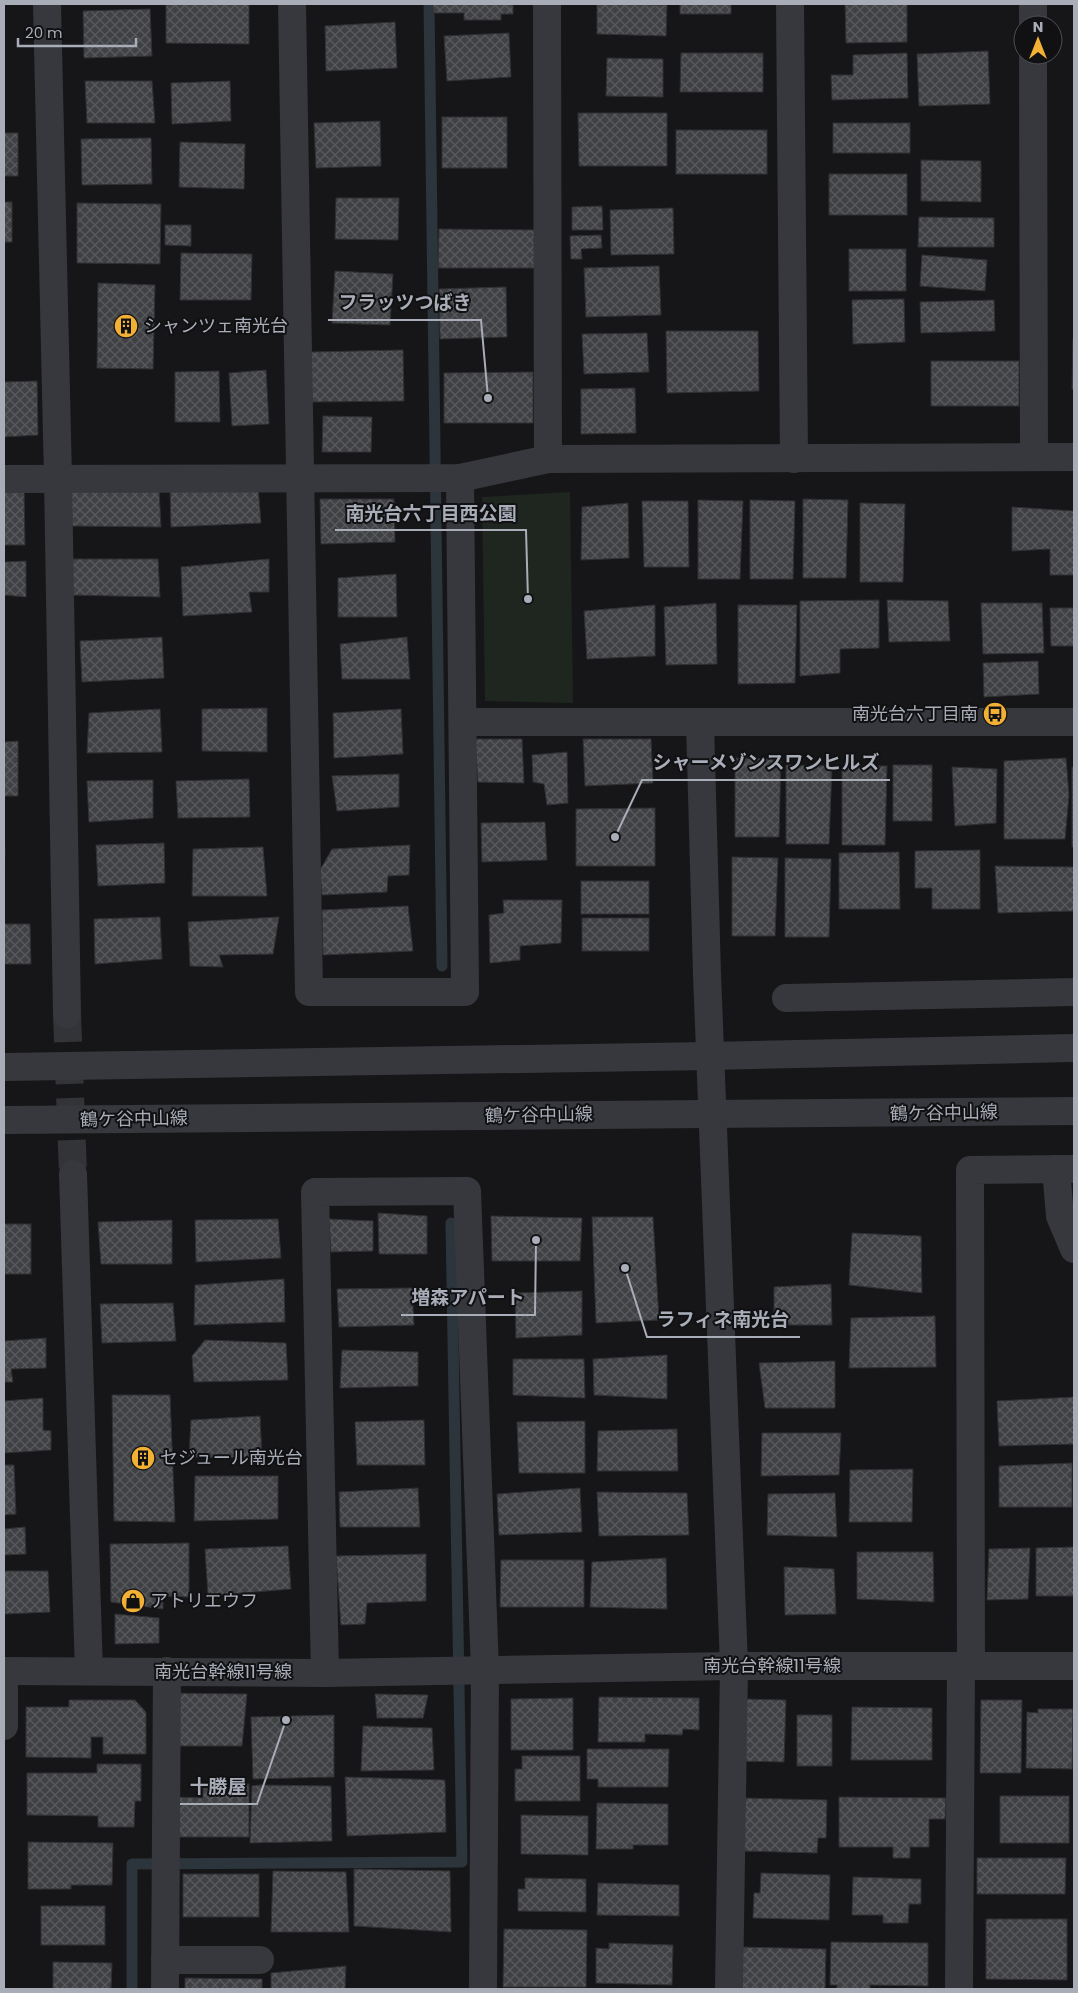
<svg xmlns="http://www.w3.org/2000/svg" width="1078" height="1993" font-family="Poppins,'Noto Sans JP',sans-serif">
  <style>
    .park { fill: #1e261f }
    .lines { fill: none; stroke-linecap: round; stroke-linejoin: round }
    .stream { stroke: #2c353c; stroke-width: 11 }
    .building { fill: url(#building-cross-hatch); stroke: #303034 }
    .minor-tunnel { stroke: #333438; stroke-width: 28; stroke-dasharray: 28 14; stroke-linecap: butt }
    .minor { stroke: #37383d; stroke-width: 28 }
    .labels { text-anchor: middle; stroke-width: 4; stroke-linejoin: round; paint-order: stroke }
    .poi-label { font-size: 18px; fill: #a8adb8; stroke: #111113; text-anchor: start }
    .street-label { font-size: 18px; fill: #a8adb8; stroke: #111113 }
    .leader { fill: none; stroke: #a8adb8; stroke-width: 2 }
    .callout-dot { fill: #a8adb8; stroke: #111113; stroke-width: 2 }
    .callout-label { font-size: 19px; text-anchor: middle; font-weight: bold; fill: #a8adb8; stroke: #111113; stroke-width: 4; stroke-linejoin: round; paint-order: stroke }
  </style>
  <defs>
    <pattern id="building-cross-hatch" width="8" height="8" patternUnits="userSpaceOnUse" patternTransform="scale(1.25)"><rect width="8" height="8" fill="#404145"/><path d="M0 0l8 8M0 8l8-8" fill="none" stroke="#595a5e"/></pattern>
  </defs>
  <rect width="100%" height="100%" fill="#161618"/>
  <polygon class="park" points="570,492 573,703 485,701 482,497"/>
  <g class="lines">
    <g class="stream">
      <polyline points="429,4 442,966"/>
      <polyline points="132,1989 132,1864 462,1862 451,1223"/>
    </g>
  </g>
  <g class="building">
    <polygon points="166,4 249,4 249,44 166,43"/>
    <polygon points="433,4 513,4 513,14 501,14 501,20 464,20 464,13 433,13"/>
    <polygon points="597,4 667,5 666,36 597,34"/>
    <rect x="680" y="4" width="51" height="10"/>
    <polygon points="845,4 907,4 907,42 846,43"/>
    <polygon points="150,9 152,56 84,58 83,11"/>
    <polygon points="395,22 397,68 326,71 325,26"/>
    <polygon points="509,33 511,77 447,81 444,36"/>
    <polygon points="988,51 990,104 919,106 917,54"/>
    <polygon points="681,53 763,53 763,92 680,92"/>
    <polygon points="907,53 908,98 832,100 831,75 853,75 853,55"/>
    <polygon points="607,58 663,59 663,97 606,96"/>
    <polygon points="85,81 152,81 155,123 87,123"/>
    <polygon points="230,81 231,121 172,124 171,83"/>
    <polygon points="578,113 667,113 667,166 579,166"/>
    <rect x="442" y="117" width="65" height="51"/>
    <polygon points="380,121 381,166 316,168 314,123"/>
    <rect x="833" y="123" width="77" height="30"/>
    <rect x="676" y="130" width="91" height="44"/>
    <rect x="4" y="133" width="14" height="43"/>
    <polygon points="151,138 152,184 82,185 81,139"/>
    <polygon points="180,142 245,144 244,189 179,187"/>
    <polygon points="921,160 981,161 981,202 921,201"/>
    <rect x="829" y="174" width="78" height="41"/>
    <polygon points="336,198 399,198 398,240 335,239"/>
    <rect x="4" y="202" width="8" height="40"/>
    <polygon points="77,203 161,204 160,264 77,263"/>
    <polygon points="602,206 603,230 572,230 572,207"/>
    <polygon points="673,208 674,254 611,255 610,210"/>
    <polygon points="919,217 994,218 994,247 918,247"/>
    <polygon points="165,225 191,225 191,246 165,245"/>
    <polygon points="439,229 544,230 544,268 438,268"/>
    <polygon points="601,235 602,248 581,249 582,259 571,259 570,236"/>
    <rect x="849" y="249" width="57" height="42"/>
    <polygon points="181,253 252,254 251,300 180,300"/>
    <polygon points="922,255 987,260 985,291 920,286"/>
    <polygon points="659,266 661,315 586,317 584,268"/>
    <polygon points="335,271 393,274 390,325 332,323"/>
    <polygon points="98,283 155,285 153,369 97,368"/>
    <polygon points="506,287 507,337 440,339 439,289"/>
    <polygon points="904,299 905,342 853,344 852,300"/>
    <polygon points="994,300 995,331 921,333 920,302"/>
    <polygon points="666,331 758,331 759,391 667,393"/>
    <polygon points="647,333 649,372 584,374 582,334"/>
    <polygon points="1073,338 1074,338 1074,389 1072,389"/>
    <polygon points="403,350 404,401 312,402 311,352"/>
    <rect x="931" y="361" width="88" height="45"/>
    <polygon points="266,370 269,424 232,426 229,373"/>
    <polygon points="219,371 220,422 175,422 175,372"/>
    <polygon points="533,372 533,423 444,423 444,373"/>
    <polygon points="37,381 38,435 4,437 4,382"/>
    <polygon points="635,388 636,433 581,434 581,389"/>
    <polygon points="323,416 372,417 371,452 322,452"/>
    <polygon points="258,487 261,523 171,527 170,489"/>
    <polygon points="24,488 25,545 4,545 4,489"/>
    <polygon points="159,489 161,527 72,526 71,491"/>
    <polygon points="320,499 394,499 395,542 321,544"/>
    <polygon points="803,499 848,500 846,578 803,578"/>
    <polygon points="698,500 743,501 740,579 698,579"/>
    <polygon points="750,500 795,501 793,579 750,579"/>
    <polygon points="642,501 688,501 689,567 644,567"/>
    <polygon points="628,503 629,558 581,560 582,507"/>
    <polygon points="860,503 905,504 903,582 860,582"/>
    <polygon points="1012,507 1074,511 1074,575 1050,575 1050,549 1012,551"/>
    <polygon points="67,559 158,559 160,597 69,595"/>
    <polygon points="269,559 269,592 249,592 252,612 183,616 181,567"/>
    <polygon points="26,561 26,597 4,595 4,562"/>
    <polygon points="396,574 397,617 338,617 338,578"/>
    <polygon points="879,600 879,648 840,649 840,673 800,676 800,601"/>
    <polygon points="887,600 948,601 950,641 889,642"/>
    <polygon points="716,603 717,664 666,665 664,607"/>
    <polygon points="981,603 1042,603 1044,653 983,654"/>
    <polygon points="655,605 655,656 587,659 584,611"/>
    <polygon points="738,605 797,605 795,683 738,684"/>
    <polygon points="1050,608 1074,608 1074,646 1051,646"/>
    <polygon points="162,637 164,678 82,682 80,641"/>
    <polygon points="407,637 410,679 342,679 340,644"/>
    <polygon points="1038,661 1039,694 984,697 983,663"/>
    <polygon points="267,708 267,752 202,751 202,709"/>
    <polygon points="160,709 162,752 87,753 89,713"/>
    <polygon points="401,709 403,754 334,758 333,713"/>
    <polygon points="475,739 522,739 524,783 478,782"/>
    <polygon points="583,739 651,739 653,783 585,786"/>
    <polygon points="18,741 18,796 4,796 4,742"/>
    <polygon points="567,752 568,803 547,805 544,784 533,782 532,755"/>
    <polygon points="735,758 781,759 779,837 735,837"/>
    <polygon points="1066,758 1069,795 1065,839 1004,839 1004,761"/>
    <polygon points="786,765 832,766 829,844 786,844"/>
    <rect x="893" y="765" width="39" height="56"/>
    <polygon points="842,766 887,766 885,845 842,845"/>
    <polygon points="952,767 997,769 996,823 955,826"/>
    <polygon points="1072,767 1074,768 1074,847 1072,847"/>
    <polygon points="399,774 399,807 337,811 332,776"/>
    <polygon points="249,779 250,817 178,818 176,781"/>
    <polygon points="153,780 153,818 89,822 87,781"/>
    <polygon points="655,808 655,866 576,866 576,809"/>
    <polygon points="545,822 547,860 482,862 481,823"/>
    <polygon points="164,843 165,883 98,886 96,845"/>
    <polygon points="410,845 409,875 388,876 387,892 322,895 320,870 332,849"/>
    <polygon points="4,847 5,847 4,885"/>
    <polygon points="263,847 267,896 192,896 193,849"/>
    <polygon points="980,850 980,909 932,909 932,888 915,888 915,851"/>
    <polygon points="899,852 900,909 839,909 839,853"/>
    <polygon points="732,857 778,858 775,936 732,936"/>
    <polygon points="785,858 831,859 829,937 785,937"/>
    <polygon points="995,866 1074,867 1074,911 998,913"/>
    <rect x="581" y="881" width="68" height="33"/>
    <polygon points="503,900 562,900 561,943 520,946 520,960 490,963 489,915 504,913"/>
    <polygon points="408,906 413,951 323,955 322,910"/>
    <polygon points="160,917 162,959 95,964 94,919"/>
    <polygon points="279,917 273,954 219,955 223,967 190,966 188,922"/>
    <rect x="582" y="918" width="67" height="33"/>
    <polygon points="4,924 30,924 31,964 4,964"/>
    <polygon points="378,1213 427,1216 427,1254 379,1254"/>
    <polygon points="491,1216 582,1218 580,1261 492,1261"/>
    <polygon points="592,1217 653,1217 659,1320 596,1323"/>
    <polygon points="278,1219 281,1258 196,1262 195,1220"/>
    <polygon points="329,1219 373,1221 373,1251 331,1252"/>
    <polygon points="172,1220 172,1264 101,1264 98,1222"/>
    <rect x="4" y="1224" width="27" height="50"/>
    <polygon points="852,1233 921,1236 922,1293 849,1285"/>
    <polygon points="284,1279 285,1322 194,1325 195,1285"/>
    <polygon points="831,1284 832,1325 774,1325 774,1287"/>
    <polygon points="412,1288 414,1325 339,1327 337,1289"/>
    <polygon points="582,1291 582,1335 516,1338 515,1293"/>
    <polygon points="173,1303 176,1341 102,1343 100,1304"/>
    <polygon points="935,1316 936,1367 849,1368 851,1318"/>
    <polygon points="46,1338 46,1368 11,1369 13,1382 4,1382 4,1341"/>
    <polygon points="205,1340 286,1343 288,1380 194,1382 192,1356"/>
    <polygon points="342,1350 418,1352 418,1386 340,1388"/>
    <polygon points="667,1355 667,1399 594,1395 593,1359"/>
    <polygon points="513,1359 584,1359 585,1398 513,1395"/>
    <polygon points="835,1361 835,1408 765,1408 759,1363"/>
    <polygon points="112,1395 170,1395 175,1522 114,1521"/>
    <polygon points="1074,1397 1074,1444 999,1446 997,1401"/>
    <polygon points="43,1398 43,1430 51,1431 51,1450 4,1453 4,1401"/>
    <polygon points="260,1416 262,1458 189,1457 191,1420"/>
    <polygon points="424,1420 425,1465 357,1465 355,1422"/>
    <polygon points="585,1421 585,1473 519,1473 517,1422"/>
    <polygon points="677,1429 678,1471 597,1471 598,1431"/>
    <polygon points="762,1433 841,1433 839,1475 761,1476"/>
    <polygon points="1072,1463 1072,1507 999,1507 999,1466"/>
    <polygon points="4,1465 14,1465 16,1514 4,1515"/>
    <polygon points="913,1469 912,1522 849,1522 850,1470"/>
    <polygon points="195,1476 278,1476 278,1519 194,1521"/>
    <polygon points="418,1488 420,1527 340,1527 339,1492"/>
    <polygon points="580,1488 582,1532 499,1535 497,1494"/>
    <polygon points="597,1492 687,1493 689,1535 599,1536"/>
    <polygon points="835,1493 837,1537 767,1535 768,1494"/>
    <polygon points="25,1527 26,1554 4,1555 4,1529"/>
    <polygon points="189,1543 189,1597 163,1596 163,1609 111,1602 110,1544"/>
    <polygon points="288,1546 291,1589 208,1596 205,1549"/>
    <polygon points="1074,1547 1074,1596 1036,1596 1036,1548"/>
    <polygon points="1030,1548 1028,1599 987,1600 989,1549"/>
    <polygon points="857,1552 933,1552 934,1602 857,1599"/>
    <polygon points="426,1554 426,1601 367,1603 365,1624 341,1625 336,1556"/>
    <polygon points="666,1558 667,1609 590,1607 592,1562"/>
    <polygon points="501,1560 584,1560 584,1607 500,1607"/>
    <polygon points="784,1567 834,1569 836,1614 785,1615"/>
    <polygon points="4,1571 48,1571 50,1612 5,1614"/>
    <polygon points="115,1614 159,1618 159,1643 115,1644"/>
    <polygon points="164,1693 247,1694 242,1746 162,1746"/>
    <polygon points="375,1694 428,1695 423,1718 377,1718"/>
    <polygon points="599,1697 699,1698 699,1730 683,1729 682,1735 645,1734 645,1742 598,1742"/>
    <polygon points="573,1698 573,1750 511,1750 511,1699"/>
    <polygon points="745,1699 786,1700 784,1762 735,1761"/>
    <polygon points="69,1700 135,1700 146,1712 146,1754 103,1754 103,1737 91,1737 91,1758 26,1757 26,1707 69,1707"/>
    <polygon points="981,1700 1022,1700 1021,1773 980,1773"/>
    <polygon points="852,1707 932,1708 932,1760 851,1760"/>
    <polygon points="1038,1709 1073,1709 1072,1769 1026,1768 1027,1712 1038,1713"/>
    <polygon points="334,1715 334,1777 253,1779 251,1717"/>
    <rect x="797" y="1715" width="35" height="51"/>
    <polygon points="363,1726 432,1728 434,1770 361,1771"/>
    <polygon points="587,1749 669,1749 668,1787 598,1787 598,1779 587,1779"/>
    <polygon points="522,1756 580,1756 580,1801 515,1801 515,1769 522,1769"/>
    <polygon points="97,1764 141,1764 141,1801 135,1801 134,1827 98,1827 98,1816 27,1815 27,1773 97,1773"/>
    <polygon points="345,1777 445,1780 446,1832 347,1836"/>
    <polygon points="203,1783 249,1784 249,1837 175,1837 175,1797 203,1798"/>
    <polygon points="259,1785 331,1786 332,1841 250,1843 252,1786"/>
    <rect x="1000" y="1796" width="69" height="47"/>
    <polygon points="839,1797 946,1798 945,1819 929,1819 929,1847 910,1847 910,1858 893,1858 893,1847 839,1847"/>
    <polygon points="743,1798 827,1800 826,1838 818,1838 817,1853 742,1851"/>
    <polygon points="597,1803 668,1804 668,1845 633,1845 633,1849 596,1849"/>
    <polygon points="521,1815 588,1816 588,1855 521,1854"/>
    <polygon points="28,1842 113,1843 112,1885 71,1885 71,1889 28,1889"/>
    <polygon points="977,1858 1066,1858 1065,1894 977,1894"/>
    <polygon points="354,1869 450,1871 451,1932 354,1926"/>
    <polygon points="273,1871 346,1872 349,1932 271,1932"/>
    <polygon points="761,1873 830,1875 829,1920 753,1918 754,1893 760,1893"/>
    <rect x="183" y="1874" width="76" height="43"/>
    <polygon points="853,1877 921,1879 921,1904 909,1904 908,1923 883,1923 883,1915 852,1915"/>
    <polygon points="525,1878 586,1879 586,1912 518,1911 518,1889 525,1889"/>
    <polygon points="598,1883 679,1885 679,1916 597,1915"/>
    <rect x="41" y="1906" width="64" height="39"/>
    <polygon points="986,1919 1067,1919 1067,1980 986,1979"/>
    <polygon points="504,1929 587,1930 586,1987 503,1987"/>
    <polygon points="831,1942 928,1943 928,1986 870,1985 870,1989 837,1989 837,1985 830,1985"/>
    <polygon points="609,1943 673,1945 672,1985 596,1983 596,1948 609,1949"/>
    <polygon points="740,1947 826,1949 825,1989 739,1989"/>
    <polygon points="53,1962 112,1963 111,1989 53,1989"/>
    <polygon points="346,1966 345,1989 271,1989 271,1973"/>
    <polygon points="185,1978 262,1979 262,1989 185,1989"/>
  </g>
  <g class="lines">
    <polyline class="minor-tunnel" points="67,1014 73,1174"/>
    <g class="minor">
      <polyline points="47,4 58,478 67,1014"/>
      <polyline points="292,4 309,992 465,992 460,478"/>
      <polyline points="547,4 548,459"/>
      <polyline points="790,4 794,459"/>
      <polyline points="1033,4 1033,25"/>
      <polyline points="1033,55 1034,457"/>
      <polyline points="4,479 460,478 548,459 1074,457"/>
      <polyline points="463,722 1074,722"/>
      <polyline points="700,723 707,974 734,1666 729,1989"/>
      <polyline points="786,998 1074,992"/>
      <polyline points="4,1067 710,1056 1074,1048"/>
      <polyline points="4,1120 1074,1111"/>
      <polyline points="1056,1169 1060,1216 1074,1249"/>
      <polyline points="73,1174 89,1671"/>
      <polyline points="971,1665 970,1170 1074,1169"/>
      <polyline points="4,1671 325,1673 734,1666 1074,1666"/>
      <polyline points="325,1673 315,1192 467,1191 485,1670 483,1989"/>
      <polyline points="4,1726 4,1671"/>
      <polyline points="165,1960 260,1960"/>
      <polyline points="165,1989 167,1671"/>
      <polyline points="959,1989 961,1665"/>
    </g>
  </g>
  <defs>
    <g id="building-disc" transform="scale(1.25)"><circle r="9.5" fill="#f2b134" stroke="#111113"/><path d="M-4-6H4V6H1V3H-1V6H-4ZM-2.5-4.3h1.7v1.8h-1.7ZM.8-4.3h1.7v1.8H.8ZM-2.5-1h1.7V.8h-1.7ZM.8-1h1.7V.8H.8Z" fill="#111"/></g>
    <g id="bus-disc" transform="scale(1.25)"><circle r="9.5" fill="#f2b134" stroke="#111113"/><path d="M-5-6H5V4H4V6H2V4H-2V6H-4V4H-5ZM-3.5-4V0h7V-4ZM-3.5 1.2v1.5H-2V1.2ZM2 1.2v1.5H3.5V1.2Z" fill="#111"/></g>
    <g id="shop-disc" transform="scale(1.25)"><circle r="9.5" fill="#f2b134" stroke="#111113"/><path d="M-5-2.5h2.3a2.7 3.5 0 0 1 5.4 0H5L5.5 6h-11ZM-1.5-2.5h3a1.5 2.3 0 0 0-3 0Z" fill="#111"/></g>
  </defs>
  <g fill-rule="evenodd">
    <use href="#building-disc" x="126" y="326"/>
    <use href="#bus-disc" x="995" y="714"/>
    <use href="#building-disc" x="143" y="1458"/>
    <use href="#shop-disc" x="133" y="1601"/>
  </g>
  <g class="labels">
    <g class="poi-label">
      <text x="144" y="332">シャンツェ南光台</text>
      <text x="978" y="720" text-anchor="end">南光台六丁目南</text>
      <text x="160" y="1464">セジュール南光台</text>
      <text x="150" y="1607">アトリエウフ</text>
    </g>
    <g class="street-label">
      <text transform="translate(944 1113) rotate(-1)" y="6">鶴ケ谷中山線</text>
      <text transform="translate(539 1115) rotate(-1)" y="6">鶴ケ谷中山線</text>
      <text transform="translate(134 1119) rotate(-1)" y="6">鶴ケ谷中山線</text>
      <text x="772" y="1672">南光台幹線11号線</text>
      <text x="223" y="1678">南光台幹線11号線</text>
    </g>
  </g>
  <path class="leader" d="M488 398L481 320H328M528 599L526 530H335M615 837L642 780H890M536 1240L535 1315H401M625 1268L647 1337H800M286 1720L257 1804H180"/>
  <g class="callout-dot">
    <circle cx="488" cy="398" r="5"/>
    <circle cx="528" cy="599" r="5"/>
    <circle cx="615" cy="837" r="5"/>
    <circle cx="536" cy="1240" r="5"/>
    <circle cx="625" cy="1268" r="5"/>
    <circle cx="286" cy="1720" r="5"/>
  </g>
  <g class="callout-label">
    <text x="405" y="309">フラッツつばき</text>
    <text x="431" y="520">南光台六丁目西公園</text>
    <text x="766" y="769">シャーメゾンスワンヒルズ</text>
    <text x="468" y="1304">増森アパート</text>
    <text x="723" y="1326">ラフィネ南光台</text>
    <text x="218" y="1793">十勝屋</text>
  </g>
  <rect width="1078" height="1993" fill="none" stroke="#a8adb8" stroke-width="10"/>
  <g transform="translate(1038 40)"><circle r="24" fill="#111113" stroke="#4d4f55"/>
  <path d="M0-4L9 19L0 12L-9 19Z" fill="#f2b134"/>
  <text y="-8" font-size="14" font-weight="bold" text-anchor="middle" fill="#a8adb8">N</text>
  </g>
  <path d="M18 38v8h118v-8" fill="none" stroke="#a8adb8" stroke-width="2.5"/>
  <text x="25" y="38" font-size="15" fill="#a8adb8" stroke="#111113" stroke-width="4" paint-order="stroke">20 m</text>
</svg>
